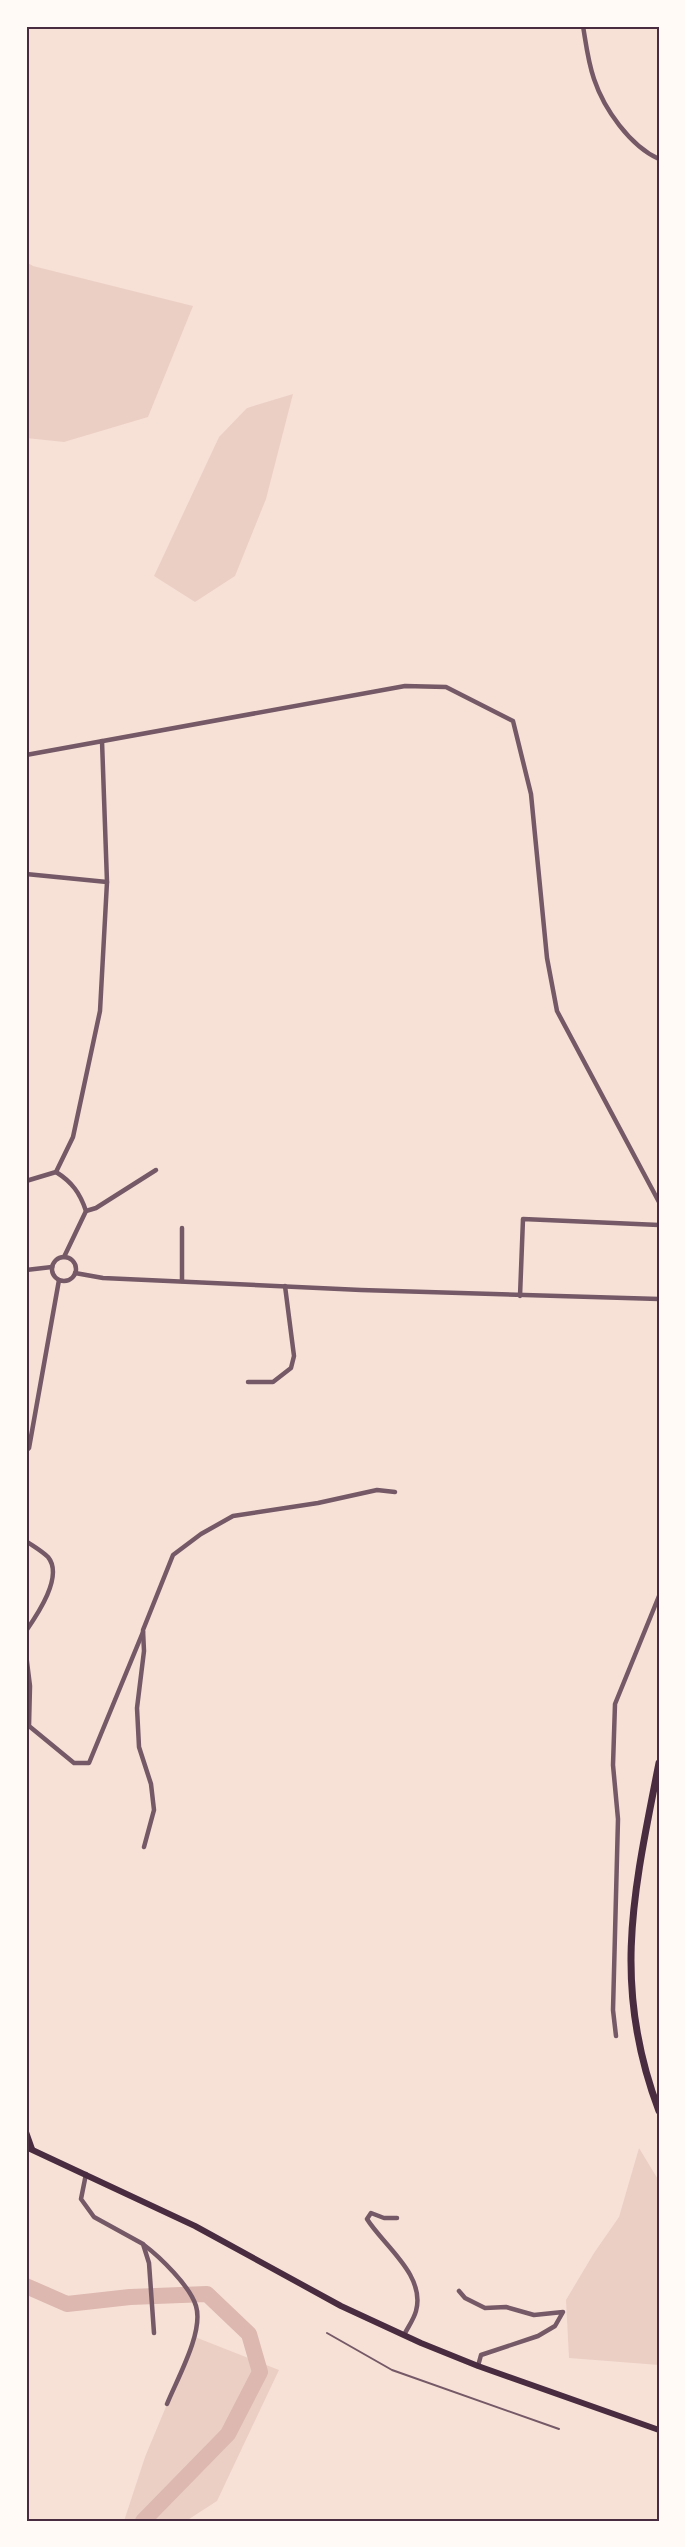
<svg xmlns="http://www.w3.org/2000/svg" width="685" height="2547" font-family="'Varela Round',sans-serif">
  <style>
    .green { fill: #ebcfc5 }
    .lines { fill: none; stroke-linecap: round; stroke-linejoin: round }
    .river { stroke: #dcb8b0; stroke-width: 16 }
    .service { stroke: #755966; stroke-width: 2 }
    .minor { stroke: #755966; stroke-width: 4.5 }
    .secondary { stroke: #4a2c40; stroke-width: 6 }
    .primary { stroke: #4a2c40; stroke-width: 7 }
    .neatline { fill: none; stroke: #4a2c40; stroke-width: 2 }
  </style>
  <rect width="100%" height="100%" fill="#f7e1d7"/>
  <g class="green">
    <polygon points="26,262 33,266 193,306 148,417 64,442 26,438"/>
    <polygon points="293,394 266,499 235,576 195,602 154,576 219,437 247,408"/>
    <polygon points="639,2148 659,2181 659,2365 569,2358 566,2300 594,2253 619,2217"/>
    <polygon points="195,2337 279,2370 217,2501 186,2521 124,2521 145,2457"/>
  </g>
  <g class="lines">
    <polyline class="river" points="26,2286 67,2304 130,2297 207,2294 249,2334 260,2372 228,2434 143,2521"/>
    <polyline class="service" points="327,2333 392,2370 559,2429"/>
    <g class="minor">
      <path d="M583,26C586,44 588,62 594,79C604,109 630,146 659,159"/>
      <polyline points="26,755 405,686 446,687 513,721 531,794 547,958 557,1011 659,1202"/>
      <polyline points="26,874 107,882"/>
      <polyline points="56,1172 73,1137 100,1011 107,882 102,741"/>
      <path d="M26,1181L56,1172C72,1182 80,1193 86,1211L64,1257"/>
      <polyline points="86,1211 96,1208 156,1170"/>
      <circle cx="64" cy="1269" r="12"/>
      <polyline points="26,1270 52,1267"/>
      <polyline points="75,1273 103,1278 361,1290 659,1299"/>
      <polyline points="182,1281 182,1228"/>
      <polyline points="520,1296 523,1219 659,1225"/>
      <polyline points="248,1382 273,1382 291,1368 294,1356 285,1286"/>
      <polyline points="26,1451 29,1448 59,1280"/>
      <path d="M26,1541C33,1546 42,1551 48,1557C64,1576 37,1615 26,1631"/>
      <polyline points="26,1654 30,1686 29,1726 74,1763 89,1763 143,1632"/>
      <polyline points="144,1847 154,1810 151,1784 139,1747 137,1708 144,1651 143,1630 173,1555 201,1534 233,1516 318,1503 377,1490 395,1492"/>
      <polyline points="616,2036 613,2010 618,1819 613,1765 615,1704 659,1596"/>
      <polyline points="86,2174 81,2199 94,2217 143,2244 149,2263 154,2333"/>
      <path d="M397,2218H384L371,2213L367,2219C383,2245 426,2275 416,2311C414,2319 408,2327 404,2335"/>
      <path d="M144,2245C160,2257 190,2286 196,2306C204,2332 177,2379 167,2404"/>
      <polyline points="459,2291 465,2298 485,2308 506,2307 534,2315 563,2312 555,2326 538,2336 481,2355 478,2366"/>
    </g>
    <g class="secondary">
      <polyline points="26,2132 32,2149"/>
      <polyline points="26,2147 195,2226 341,2306 421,2343 478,2366 659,2430"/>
    </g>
    <path class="primary" d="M659,1763C634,1890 611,1985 659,2111"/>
  </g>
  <rect width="685" height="2547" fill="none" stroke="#fffaf5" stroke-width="55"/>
  <rect x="28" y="28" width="630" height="2492" class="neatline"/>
</svg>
